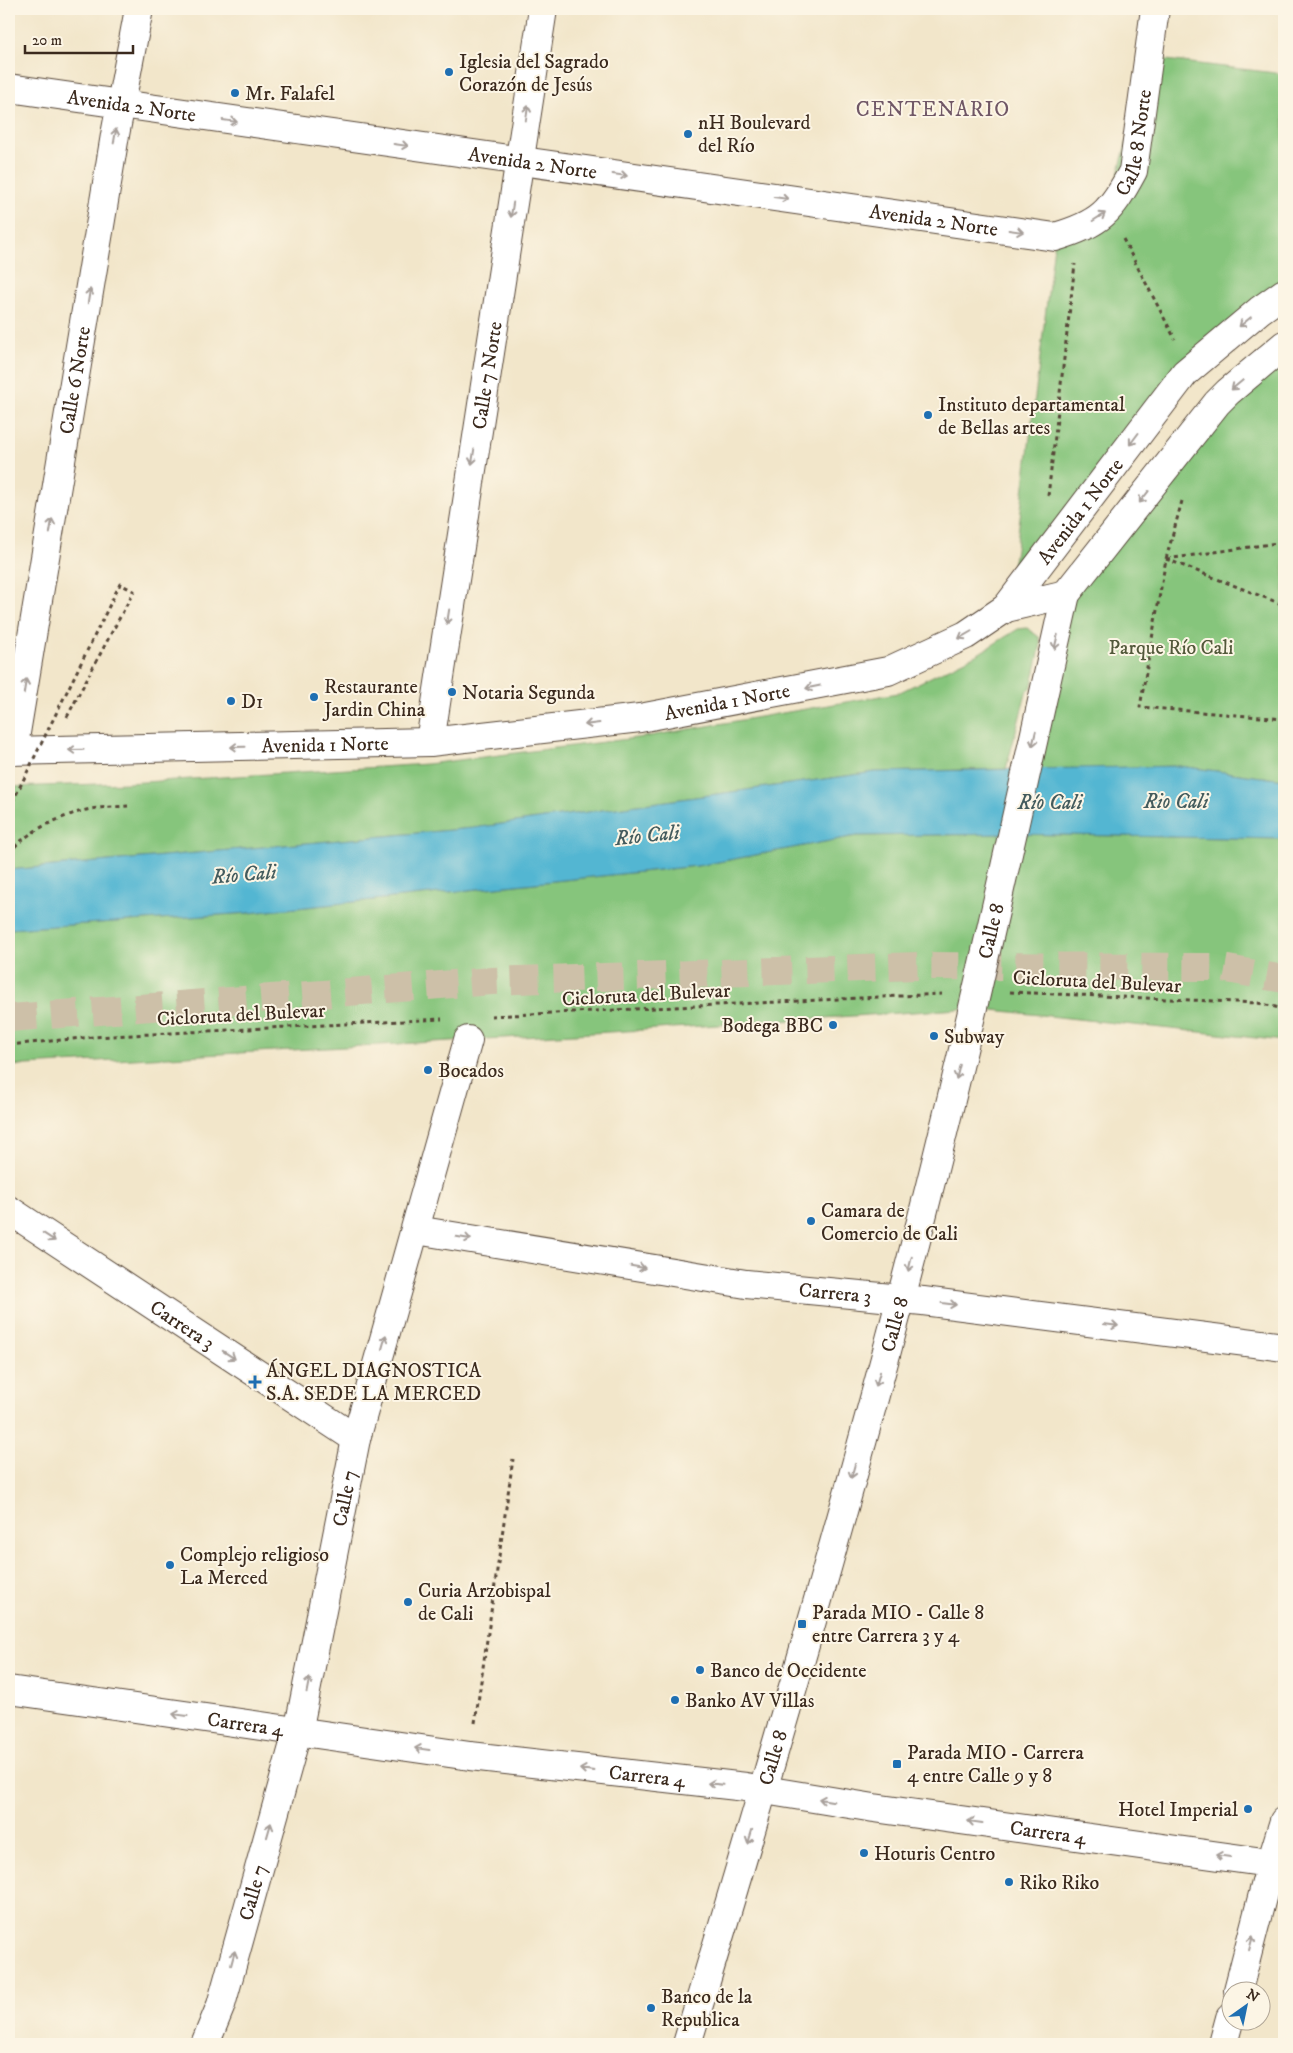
<svg xmlns="http://www.w3.org/2000/svg" width="1293" height="2053" font-family="'IM FELL DW Pica',serif">
  <style>
    .green { fill: #86c57c; stroke: #60784d }
    .water { fill: #53b6d2; stroke: #477078 }
    .lines { fill: none; stroke-linecap: round; stroke-linejoin: round }
    .primary-tunnel { stroke: #cdc0a8; stroke-width: 28; stroke-dasharray: 28 14; stroke-linecap: butt }
    .street-casing { stroke: #564638; stroke-width: 30 }
    .secondary-casing { stroke: #564638; stroke-width: 30 }
    .primary-casing { stroke: #564638; stroke-width: 30 }
    .path { stroke: #564638; stroke-width: 3; stroke-dasharray: 4 4; stroke-linecap: butt }
    .street { stroke: #fff; stroke-width: 28 }
    .secondary { stroke: #fff; stroke-width: 28 }
    .primary { stroke: #fff; stroke-width: 28 }
    .path-bridge { stroke: #564638; stroke-width: 3; stroke-dasharray: 4 4; stroke-linecap: butt }
    .oneway { stroke: #a79f9a }
    .poi-dot { fill: #1f6fb2; stroke: #fcf5e5; stroke-width: 2 }
    .labels { text-anchor: middle; stroke-width: 4; stroke-linejoin: round; paint-order: stroke }
    .poi-label { font-size: 20px; fill: #3b2a1e; stroke: #fcf5e5; text-anchor: start }
    .street-label { font-size: 20px; fill: #3b2a1e; stroke: #fcf5e5 }
    .park-label { font-size: 20px; fill: #52583a; stroke: #fcf5e5 }
    .neighbourhood-label { font-size: 21px; letter-spacing: 1px; fill: #705766; stroke: #fcf5e5 }
    .water-label { font-size: 21px; font-style: italic; fill: #435b5d; stroke: #fcf5e5 }
  </style>
  <rect width="100%" height="100%" fill="#fcf5e5"/>
  <filter id="ink" filterUnits="userSpaceOnUse"><feTurbulence type="fractalNoise" baseFrequency=".02" numOctaves="2"/><feDisplacementMap in="SourceGraphic" scale="10" xChannelSelector="R" yChannelSelector="G"/><feConvolveMatrix kernelMatrix="1 2 1 2 8 2 1 2 1" color-interpolation-filters="sRGB"/></filter>
  <filter id="wash" filterUnits="userSpaceOnUse"><feTurbulence type="fractalNoise" baseFrequency=".0096" numOctaves="4" result="noise"/><feDisplacementMap in="SourceGraphic" scale="20" xChannelSelector="R" yChannelSelector="G"/><feGaussianBlur stdDeviation="1.12" result="paint"/><feColorMatrix in="noise" values="0 0 0 0 0 0 0 0 0 0 0 0 0 0 0 0 0 1.4 0 .05"/><feComposite in="paint" operator="in"/></filter>
  <g filter="url(#wash)">
    <rect width="100%" height="100%" fill="#f2e6ca"/>
    <g class="green">
      <polygon points="1149,58 1284,74 1284,293 1196,362 1006,608 1016,549 1055,237 1108,212"/>
      <polygon points="1284,345 1284,780 1179,766 1029,770 1066,594"/>
      <polygon points="1027,628 1039,637 1041,644 1031,689 1027,690 1006,769 875,772 473,828 9,870 9,787 128,783 427,764 644,737 898,693 978,654 1018,629"/>
      <polygon points="1009,834 1284,839 1284,1041 974,1008 627,1031 9,1066 9,929 249,913 697,866 856,836"/>
    </g>
    <polygon class="water" points="1179,766 1284,780 1284,839 1009,834 856,836 697,866 249,913 9,929 9,870 473,828 875,772"/>
  </g>
  <g filter="url(#ink)">
    <g class="lines">
      <polyline class="primary-tunnel" points="9,1018 492,981 919,966 1216,967 1284,979"/>
      <g class="street-casing">
        <g id="street">
          <path id="s1" d="M430,742L543,9"/>
          <path id="s2" d="M13,751L115,135L139,9"/>
          <path id="s3" d="M9,1210L356,1439"/>
          <path id="s4" d="M416,1230L746,1284L923,1301L1284,1347"/>
          <polyline points="1271,1863 1284,1821"/>
          <path id="s5" d="M205,2044L221,2005L300,1722L356,1439L468,1040"/>
        </g>
      </g>
      <g class="secondary-casing">
        <g id="secondary">
          <path id="s6" d="M9,88L1055,237C1100,224 1111,212 1133,171L1155,9"/>
          <path id="s7" d="M9,1690L470,1756L746,1787L874,1808L1284,1865"/>
          <polyline points="1238,1990 1271,1863"/>
          <path id="s8" d="M687,2044C762,1797 835,1548 901,1298C963,1065 1013,830 1066,594"/>
          <polyline points="1223,2044 1230,2018"/>
        </g>
      </g>
      <g class="primary-casing">
        <g id="primary">
          <polyline points="1006,608 1066,594 1217,403 1228,392 1284,345"/>
          <path id="s9" d="M9,751L430,742L640,718L888,671L966,635L1006,608L1185,373L1260,310L1284,293"/>
        </g>
      </g>
      <g class="path">
        <polyline points="1123,239 1175,339"/>
        <polyline points="1048,496 1075,264"/>
        <polyline points="1182,501 1166,559 1140,707 1284,719"/>
        <polyline points="1166,559 1284,605"/>
        <polyline points="1167,559 1284,542"/>
        <polyline points="67,717 90,673"/>
        <path d="M9,853C26,832 57,818 82,811C96,807 114,807 128,806"/>
        <polyline points="1010,992 1258,1003 1284,1009"/>
        <polyline points="491,1016 942,994"/>
        <polyline points="9,1045 93,1037 442,1019"/>
        <polyline points="475,1723 513,1459"/>
      </g>
      <use href="#street" class="street"/>
      <use href="#secondary" class="secondary"/>
      <use href="#primary" class="primary"/>
      <polyline class="path-bridge" points="9,809 120,584 134,591 90,673"/>
    </g>
    <defs><path id="oneway-shaft" d="M-6 0H5M1.5-3L5.5 0L1.5 3" fill="none" stroke-width="1.6" stroke-linecap="round" stroke-linejoin="round" transform="scale(1.25)"/></defs>
    <g class="oneway">
      <use href="#oneway-shaft" transform="translate(527 113) rotate(-81)"/>
      <use href="#oneway-shaft" transform="translate(230 121) rotate(8)"/>
      <use href="#oneway-shaft" transform="translate(115 136) rotate(-80)"/>
      <use href="#oneway-shaft" transform="translate(401 145) rotate(8)"/>
      <use href="#oneway-shaft" transform="translate(620 175) rotate(8)"/>
      <use href="#oneway-shaft" transform="translate(781 198) rotate(8)"/>
      <use href="#oneway-shaft" transform="translate(512 210) rotate(99)"/>
      <use href="#oneway-shaft" transform="translate(1099 217) rotate(-32)"/>
      <use href="#oneway-shaft" transform="translate(1016 231) rotate(8)"/>
      <use href="#oneway-shaft" transform="translate(89 296) rotate(-81)"/>
      <use href="#oneway-shaft" transform="translate(1245 322) rotate(141)"/>
      <use href="#oneway-shaft" transform="translate(1237 385) rotate(140)"/>
      <use href="#oneway-shaft" transform="translate(1134 439) rotate(127)"/>
      <use href="#oneway-shaft" transform="translate(473 457) rotate(99)"/>
      <use href="#oneway-shaft" transform="translate(1144 497) rotate(128)"/>
      <use href="#oneway-shaft" transform="translate(51 526) rotate(-81)"/>
      <use href="#oneway-shaft" transform="translate(448 617) rotate(99)"/>
      <use href="#oneway-shaft" transform="translate(965 635) rotate(150)"/>
      <use href="#oneway-shaft" transform="translate(1056 642) rotate(103)"/>
      <use href="#oneway-shaft" transform="translate(25 686) rotate(-81)"/>
      <use href="#oneway-shaft" transform="translate(813 687) rotate(169)"/>
      <use href="#oneway-shaft" transform="translate(592 724) rotate(173)"/>
      <use href="#oneway-shaft" transform="translate(1034 739) rotate(103)"/>
      <use href="#oneway-shaft" transform="translate(238 747) rotate(179)"/>
      <use href="#oneway-shaft" transform="translate(76 750) rotate(179)"/>
      <use href="#oneway-shaft" transform="translate(958 1072) rotate(104)"/>
      <use href="#oneway-shaft" transform="translate(49 1237) rotate(33)"/>
      <use href="#oneway-shaft" transform="translate(464 1238) rotate(10)"/>
      <use href="#oneway-shaft" transform="translate(910 1264) rotate(104)"/>
      <use href="#oneway-shaft" transform="translate(638 1267) rotate(9)"/>
      <use href="#oneway-shaft" transform="translate(949 1304) rotate(7)"/>
      <use href="#oneway-shaft" transform="translate(1111 1325) rotate(7)"/>
      <use href="#oneway-shaft" transform="translate(384 1342) rotate(-74)"/>
      <use href="#oneway-shaft" transform="translate(229 1355) rotate(33)"/>
      <use href="#oneway-shaft" transform="translate(878 1379) rotate(106)"/>
      <use href="#oneway-shaft" transform="translate(853 1471) rotate(106)"/>
      <use href="#oneway-shaft" transform="translate(308 1685) rotate(-79)"/>
      <use href="#oneway-shaft" transform="translate(180 1715) rotate(-172)"/>
      <use href="#oneway-shaft" transform="translate(422 1749) rotate(-172)"/>
      <use href="#oneway-shaft" transform="translate(587 1770) rotate(-173)"/>
      <use href="#oneway-shaft" transform="translate(715 1784) rotate(-174)"/>
      <use href="#oneway-shaft" transform="translate(826 1800) rotate(-170)"/>
      <use href="#oneway-shaft" transform="translate(975 1822) rotate(-172)"/>
      <use href="#oneway-shaft" transform="translate(269 1830) rotate(-74)"/>
      <use href="#oneway-shaft" transform="translate(750 1837) rotate(107)"/>
      <use href="#oneway-shaft" transform="translate(1223 1856) rotate(-172)"/>
      <use href="#oneway-shaft" transform="translate(1251 1943) rotate(-75)"/>
      <use href="#oneway-shaft" transform="translate(233 1958) rotate(-75)"/>
    </g>
  </g>
  <g class="poi-dot">
    <circle cx="449" cy="72" r="5"/>
    <circle cx="235" cy="93" r="5"/>
    <circle cx="688" cy="134" r="5"/>
    <circle cx="928" cy="415" r="5"/>
    <circle cx="452" cy="692" r="5"/>
    <circle cx="314" cy="697" r="5"/>
    <circle cx="231" cy="701" r="5"/>
    <circle cx="833" cy="1025" r="5"/>
    <circle cx="934" cy="1036" r="5"/>
    <circle cx="428" cy="1070" r="5"/>
    <circle cx="811" cy="1221" r="5"/>
    <path d="M252.5 1374.5h5v5h5v5h-5v5h-5v-5h-5v-5h5z"/>
    <circle cx="170" cy="1565" r="5"/>
    <circle cx="408" cy="1602" r="5"/>
    <rect x="797" y="1619" width="10" height="10" rx="2.5"/>
    <circle cx="700" cy="1670" r="5"/>
    <circle cx="675" cy="1700" r="5"/>
    <rect x="892" y="1759" width="10" height="10" rx="2.5"/>
    <circle cx="1248" cy="1809" r="5"/>
    <circle cx="864" cy="1853" r="5"/>
    <circle cx="1009" cy="1882" r="5"/>
    <circle cx="651" cy="2008" r="5"/>
  </g>
  <g class="labels">
    <g class="poi-label">
      <text x="459" y="68">Iglesia del Sagrado<tspan x="459" dy="23">Corazón de Jesús</tspan></text>
      <text x="245" y="100">Mr. Falafel</text>
      <text x="698" y="129">nH Boulevard<tspan x="698" dy="23">del Río</tspan></text>
      <text x="938" y="411">Instituto departamental<tspan x="938" dy="23">de Bellas artes</tspan></text>
      <text x="324" y="693">Restaurante<tspan x="324" dy="23">Jardin China</tspan></text>
      <text x="462" y="699">Notaria Segunda</text>
      <text x="241" y="708">D1</text>
      <text x="823" y="1032" text-anchor="end">Bodega BBC</text>
      <text x="944" y="1043">Subway</text>
      <text x="438" y="1077">Bocados</text>
      <text x="821" y="1217">Camara de<tspan x="821" dy="23">Comercio de Cali</tspan></text>
      <text x="266" y="1377">ÁNGEL DIAGNOSTICA<tspan x="266" dy="23">S.A. SEDE LA MERCED</tspan></text>
      <text x="180" y="1561">Complejo religioso<tspan x="180" dy="23">La Merced</tspan></text>
      <text x="418" y="1597">Curia Arzobispal<tspan x="418" dy="23">de Cali</tspan></text>
      <text x="812" y="1619">Parada MIO - Calle 8<tspan x="812" dy="23">entre Carrera 3 y 4</tspan></text>
      <text x="710" y="1677">Banco de Occidente</text>
      <text x="685" y="1707">Banko AV Villas</text>
      <text x="907" y="1759">Parada MIO - Carrera<tspan x="907" dy="23">4 entre Calle 9 y 8</tspan></text>
      <text x="1238" y="1816" text-anchor="end">Hotel Imperial</text>
      <text x="874" y="1860">Hoturis Centro</text>
      <text x="1019" y="1889">Riko Riko</text>
      <text x="661" y="2003">Banco de la<tspan x="661" dy="23">Republica</tspan></text>
    </g>
    <g class="street-label">
      <text dy="7" stroke="none"><textPath href="#s6" startOffset="124">Avenida 2 Norte</textPath></text>
      <text dy="7" stroke="none"><textPath href="#s6" startOffset="1191">Calle 8 Norte</textPath></text>
      <text dy="7" stroke="none"><textPath href="#s6" startOffset="529">Avenida 2 Norte</textPath></text>
      <text dy="7" stroke="none"><textPath href="#s6" startOffset="934">Avenida 2 Norte</textPath></text>
      <text dy="7" stroke="none"><textPath href="#s1" startOffset="371">Calle 7 Norte</textPath></text>
      <text dy="7" stroke="none"><textPath href="#s2" startOffset="376">Calle 6 Norte</textPath></text>
      <text dy="7" stroke="none"><textPath href="#s9" startOffset="1141">Avenida 1 Norte</textPath></text>
      <text dy="7" stroke="none"><textPath href="#s9" startOffset="721">Avenida 1 Norte</textPath></text>
      <text dy="7" stroke="none"><textPath href="#s9" startOffset="316">Avenida 1 Norte</textPath></text>
      <text dy="7" stroke="none"><textPath href="#s8" startOffset="1154">Calle 8</textPath></text>
      <text transform="translate(1097 981) rotate(3)" y="7">Cicloruta del Bulevar</text>
      <text transform="translate(646 994) rotate(-3)" y="7">Cicloruta del Bulevar</text>
      <text transform="translate(241 1014) rotate(-3)" y="7">Cicloruta del Bulevar</text>
      <text dy="7" stroke="none"><textPath href="#s4" startOffset="424">Carrera 3</textPath></text>
      <text dy="7" stroke="none"><textPath href="#s8" startOffset="749">Calle 8</textPath></text>
      <text dy="7" stroke="none"><textPath href="#s3" startOffset="208">Carrera 3</textPath></text>
      <text dy="7" stroke="none"><textPath href="#s5" startOffset="564">Calle 7</textPath></text>
      <text dy="7" stroke="none"><textPath href="#s7" startOffset="239">Carrera 4</textPath></text>
      <text dy="7" stroke="none"><textPath href="#s8" startOffset="299">Calle 8</textPath></text>
      <text dy="7" stroke="none"><textPath href="#s7" startOffset="644">Carrera 4</textPath></text>
      <text dy="7" stroke="none"><textPath href="#s7" startOffset="1049">Carrera 4</textPath></text>
      <text dy="7" stroke="none"><textPath href="#s5" startOffset="159">Calle 7</textPath></text>
    </g>
    <g class="park-label">
      <text x="1171" y="654">Parque Río Cali</text>
    </g>
    <g class="neighbourhood-label">
      <text x="933" y="116">CENTENARIO</text>
    </g>
    <g class="water-label">
      <text x="1176" y="808">Rio Cali</text>
      <text x="1050" y="809">Río Cali</text>
      <text transform="translate(647 835) rotate(-6)" y="7">Río Cali</text>
      <text transform="translate(244 874) rotate(-5)" y="7">Río Cali</text>
    </g>
  </g>
  <rect width="1293" height="2053" fill="none" stroke="#fcf5e5" stroke-width="30"/>
  <g transform="translate(1246 2006) rotate(33)"><circle r="24" fill="#fcf5e5" stroke="#afa495"/>
  <path d="M0-4L9 19L0 12L-9 19Z" fill="#1f6fb2"/>
  <text y="-8" font-size="14" font-weight="bold" text-anchor="middle" fill="#3b2a1e">N</text>
  </g>
  <path d="M25 45v8h108v-8" fill="none" stroke="#3b2a1e" stroke-width="2.5"/>
  <text x="32" y="45" font-size="15" fill="#3b2a1e" stroke="#fcf5e5" stroke-width="4" paint-order="stroke">20 m</text>
</svg>
